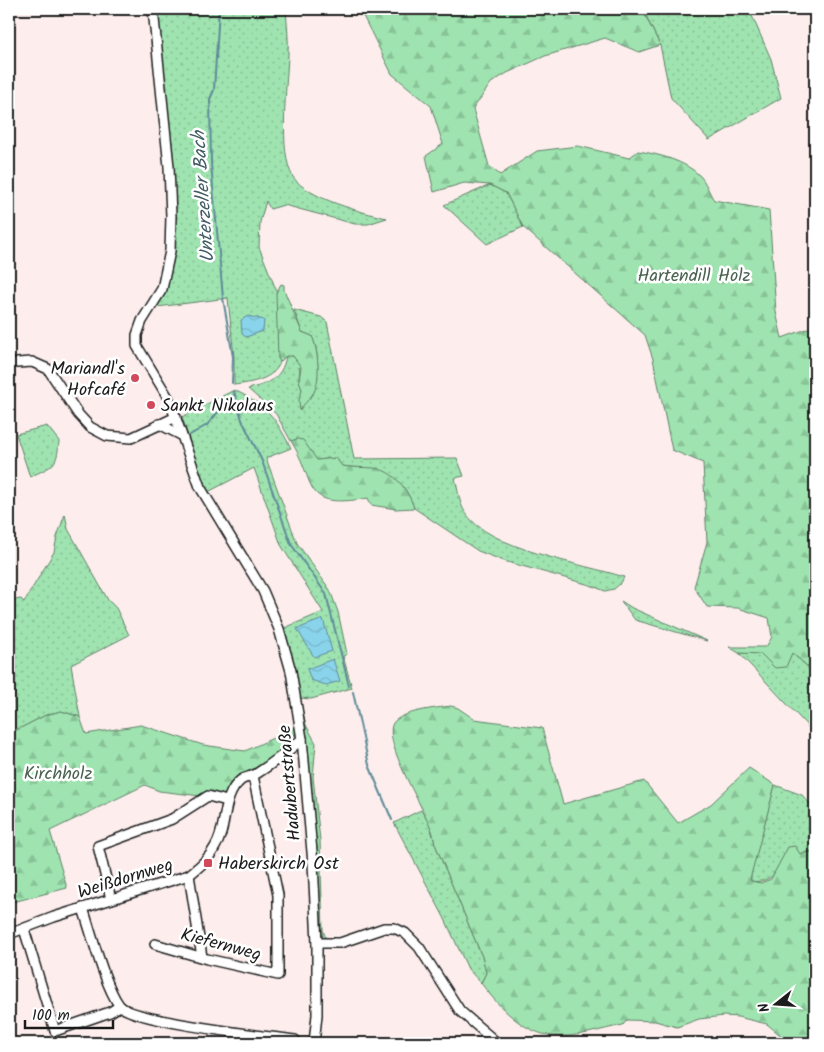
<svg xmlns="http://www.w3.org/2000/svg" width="824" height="1052" font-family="Kalam,sans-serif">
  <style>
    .grass { fill: url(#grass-dots); stroke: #5e8066 }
    .forest { fill: url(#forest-firs); stroke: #5e8066 }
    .water { fill: url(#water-waves); stroke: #5e8a98 }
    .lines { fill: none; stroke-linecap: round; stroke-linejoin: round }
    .stream { stroke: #5e8a98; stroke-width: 2 }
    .minor-casing { stroke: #1c1c1c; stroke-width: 12 }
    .minor { stroke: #fff; stroke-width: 9 }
    .poi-dot { fill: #d1495b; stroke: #fff; stroke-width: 2 }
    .labels { text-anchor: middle; stroke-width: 5; stroke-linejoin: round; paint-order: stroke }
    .park-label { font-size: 18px; fill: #4a6250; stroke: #fff }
    .poi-label { font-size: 18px; fill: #1c1c1c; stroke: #fff; text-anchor: start }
    .street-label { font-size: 18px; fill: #1c1c1c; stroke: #fff }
    .water-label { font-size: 19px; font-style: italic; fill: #425c64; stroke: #fff }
  </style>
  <defs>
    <pattern id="grass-dots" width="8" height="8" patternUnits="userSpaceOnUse" patternTransform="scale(1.25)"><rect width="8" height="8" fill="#9fe4b0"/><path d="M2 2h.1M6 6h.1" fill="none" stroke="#88c397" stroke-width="1.8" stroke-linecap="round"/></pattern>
    <pattern id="forest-firs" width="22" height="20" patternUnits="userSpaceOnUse" patternTransform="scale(1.25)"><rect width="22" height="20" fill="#9fe4b0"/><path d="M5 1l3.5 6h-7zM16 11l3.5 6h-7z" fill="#88c397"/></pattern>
    <pattern id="water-waves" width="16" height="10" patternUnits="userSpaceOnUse" patternTransform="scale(1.25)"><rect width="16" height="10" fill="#8ad4eb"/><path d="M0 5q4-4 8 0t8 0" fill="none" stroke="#76b5c9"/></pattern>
  </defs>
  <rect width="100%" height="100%" fill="#fdeeed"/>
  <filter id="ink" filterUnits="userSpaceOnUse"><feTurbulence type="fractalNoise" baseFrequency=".02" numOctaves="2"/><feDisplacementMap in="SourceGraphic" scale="10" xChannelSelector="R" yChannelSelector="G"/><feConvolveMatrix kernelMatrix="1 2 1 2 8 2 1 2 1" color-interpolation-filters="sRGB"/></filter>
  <g filter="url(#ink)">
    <g class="grass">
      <path d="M158,9H286C287,24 289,40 288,55C287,85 278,152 293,177C307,198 363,213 387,218L368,224H355L284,205L270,209L266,201L260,222L259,247L277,292L280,362C275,379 251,383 234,385V357L228,298L157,307L169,275L166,101Z"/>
      <polygon points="651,9 749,9 771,59 781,98 709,140 671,98 660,45 644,12"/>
      <polygon points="490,185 506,193 523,227 487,244 444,205"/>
      <path d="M294,310L321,317L327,322L354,459L457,458L464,476L455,478C458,489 459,503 465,512C487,549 584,564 624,577L621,583L614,589L605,591L590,585L504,561L478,551L414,508C399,467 379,471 342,466L336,458L317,460L297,439L291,441L276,414L248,389C268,384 282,379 286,356L289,355C302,359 300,367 299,378C299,382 302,386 302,390C302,396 299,402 300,410L305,401L313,395C319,376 320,355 312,336L302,332Z"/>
      <path d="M234,390C268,406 274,416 291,448L266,458L297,543L330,590L338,612L347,654L343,656L352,688L311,699L300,698L298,695L282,629L323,612L281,545L254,468L208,492L203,484L182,417Z"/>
      <path d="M47,426L59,441C57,468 53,465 30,477L16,434Z"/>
      <polygon points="65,514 68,529 108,600 116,608 129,635 71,665 80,717 61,711 46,715 9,734 9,592 14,600 21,599 24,602 54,552 57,537"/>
      <polygon points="621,601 632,608 707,641 635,620"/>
      <polygon points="739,653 792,653 815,673 815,734"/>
      <polygon points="301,704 306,725 316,743 313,777 320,840 323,930 327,942 322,939 319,933"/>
      <path d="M775,785L802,795L815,809V851C810,852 804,852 800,854C780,863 774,885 751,881V873Z"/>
      <polygon points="421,810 430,825 435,844 483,959 486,973 481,983 468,969 444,917 394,823"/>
    </g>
    <g class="forest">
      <path d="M352,9H651L644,13L660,45L639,52L605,38L545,56L507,73L491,83L473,109L489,166L500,175L537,151L578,146L629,158L638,151C658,154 686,161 700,176C706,182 709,193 714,200L769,210L776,312L782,338L815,326V673L792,653L786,667L775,668L761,654L739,653L729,647H766L772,637L769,618L738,608L707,607L694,587L707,542L703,463L672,450L653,359L645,335L523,227L506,193L490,185L464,183L434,192L426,156L443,144L431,106L392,74L362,14Z"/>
      <path d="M281,284L284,285V290L302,332L312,336C318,349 322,383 312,395C308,401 303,404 300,411L299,400L302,390L299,380L301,367L293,356H286L280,362L278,358L276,293Z"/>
      <path d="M297,439L303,440L317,460L336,458L342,466C353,468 364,467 374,468C395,471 408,490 414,508L396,509L371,505L368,498C299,510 318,484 291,441Z"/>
      <path d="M451,706L458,708L474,719L542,728L563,804L644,781L678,823L711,804L749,768L775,785L750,879L751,881L761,883L771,879L788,847L795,846L800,854L815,851V1043H790L767,1024L738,1017L724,1016L699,1019L677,1027L655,1021L627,1020L623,1025C602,1029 576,1038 554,1036C524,1034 498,1006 481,983L486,973L483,959L435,844C434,838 433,832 430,826C423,807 382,741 393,723C402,711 437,708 451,706Z"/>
      <polygon points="61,711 80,717 86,734 141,725 203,745 245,751 297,727 292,742 252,774 226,799 159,791 145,785 50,831 67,888 9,903 9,734 46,715"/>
    </g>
    <g class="water">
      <polygon points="248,316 264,320 263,331 246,337 242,334 241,320"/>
      <polygon points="323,619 332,651 314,657 297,629"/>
      <polygon points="333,659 340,681 326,685 311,680 307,669"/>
    </g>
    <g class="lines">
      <g class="stream">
        <polyline points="219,9 214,90 210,99 211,164 223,298 233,357 232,383"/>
        <polyline points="234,391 242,420 262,461 291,544 326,594 349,686"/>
        <polyline points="190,435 207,425 230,398 234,395"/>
        <polyline points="353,692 369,765 392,820"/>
      </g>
      <g class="minor-casing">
        <g id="minor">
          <polyline points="153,9 169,167 171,216 170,251 162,289 142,321 137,335 137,346 169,399 200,487 263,591 279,629 291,671 302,739 313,863 317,943 317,1015 314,1043"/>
          <polyline points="17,363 32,362 48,369 78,414 90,427 107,436 131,438 176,417"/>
          <polyline points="159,424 181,435"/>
          <polyline points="189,875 202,957"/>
          <polyline points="111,899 98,846 172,819 208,796 227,801"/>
          <path d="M83,908C91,932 105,986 119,1005C133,1022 266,1036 295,1040L294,1043"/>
          <polyline points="24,929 55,1031 110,1012 120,1006"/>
          <path d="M9,934L54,917L189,875C199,867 209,859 215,847C228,827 221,796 241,780C245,777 251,777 256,774C272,764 287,752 302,739"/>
          <polyline points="317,943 340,943 384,928 394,928 405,933 419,947 460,1011 497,1043"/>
          <polyline points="155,944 207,959 278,975 278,895 253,776"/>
        </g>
      </g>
      <use href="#minor" class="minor"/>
    </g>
  </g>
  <g class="poi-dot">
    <circle cx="135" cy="378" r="5"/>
    <circle cx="151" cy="405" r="5"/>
    <rect x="203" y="858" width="10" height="10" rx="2.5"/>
  </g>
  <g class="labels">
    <g class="park-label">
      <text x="694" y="281">Hartendill Holz</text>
      <text x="58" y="779">Kirchholz</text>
    </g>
    <g class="poi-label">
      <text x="125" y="374" text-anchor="end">Mariandl's<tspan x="125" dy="21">Hofcafé</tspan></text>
      <text x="161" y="411">Sankt Nikolaus</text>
      <text x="218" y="869">Haberskirch Ost</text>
    </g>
    <g class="street-label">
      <text transform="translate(289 783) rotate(-95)" y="6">Hadubertstraße</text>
      <text transform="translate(125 878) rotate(-17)" y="6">Weißdornweg</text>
      <text transform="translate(221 944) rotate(15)" y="6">Kiefernweg</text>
    </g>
    <g class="water-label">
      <text transform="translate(202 197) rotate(-94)" y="7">Unterzeller Bach</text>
    </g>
  </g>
  <rect width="824" height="1052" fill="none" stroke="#fff" stroke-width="30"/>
  <rect x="15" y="15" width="794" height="1022" fill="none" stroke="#1c1c1c" stroke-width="2" filter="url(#ink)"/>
  <g transform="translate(776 1004) rotate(253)" stroke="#ffffff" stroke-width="4" paint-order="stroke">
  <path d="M0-4L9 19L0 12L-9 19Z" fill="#1c1c1c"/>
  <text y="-8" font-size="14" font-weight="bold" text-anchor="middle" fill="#1c1c1c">N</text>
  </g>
  <path d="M25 1020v8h88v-8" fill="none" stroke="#1c1c1c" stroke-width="2.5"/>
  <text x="32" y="1020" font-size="15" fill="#1c1c1c" stroke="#ffffff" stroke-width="4" paint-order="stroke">100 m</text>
</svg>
